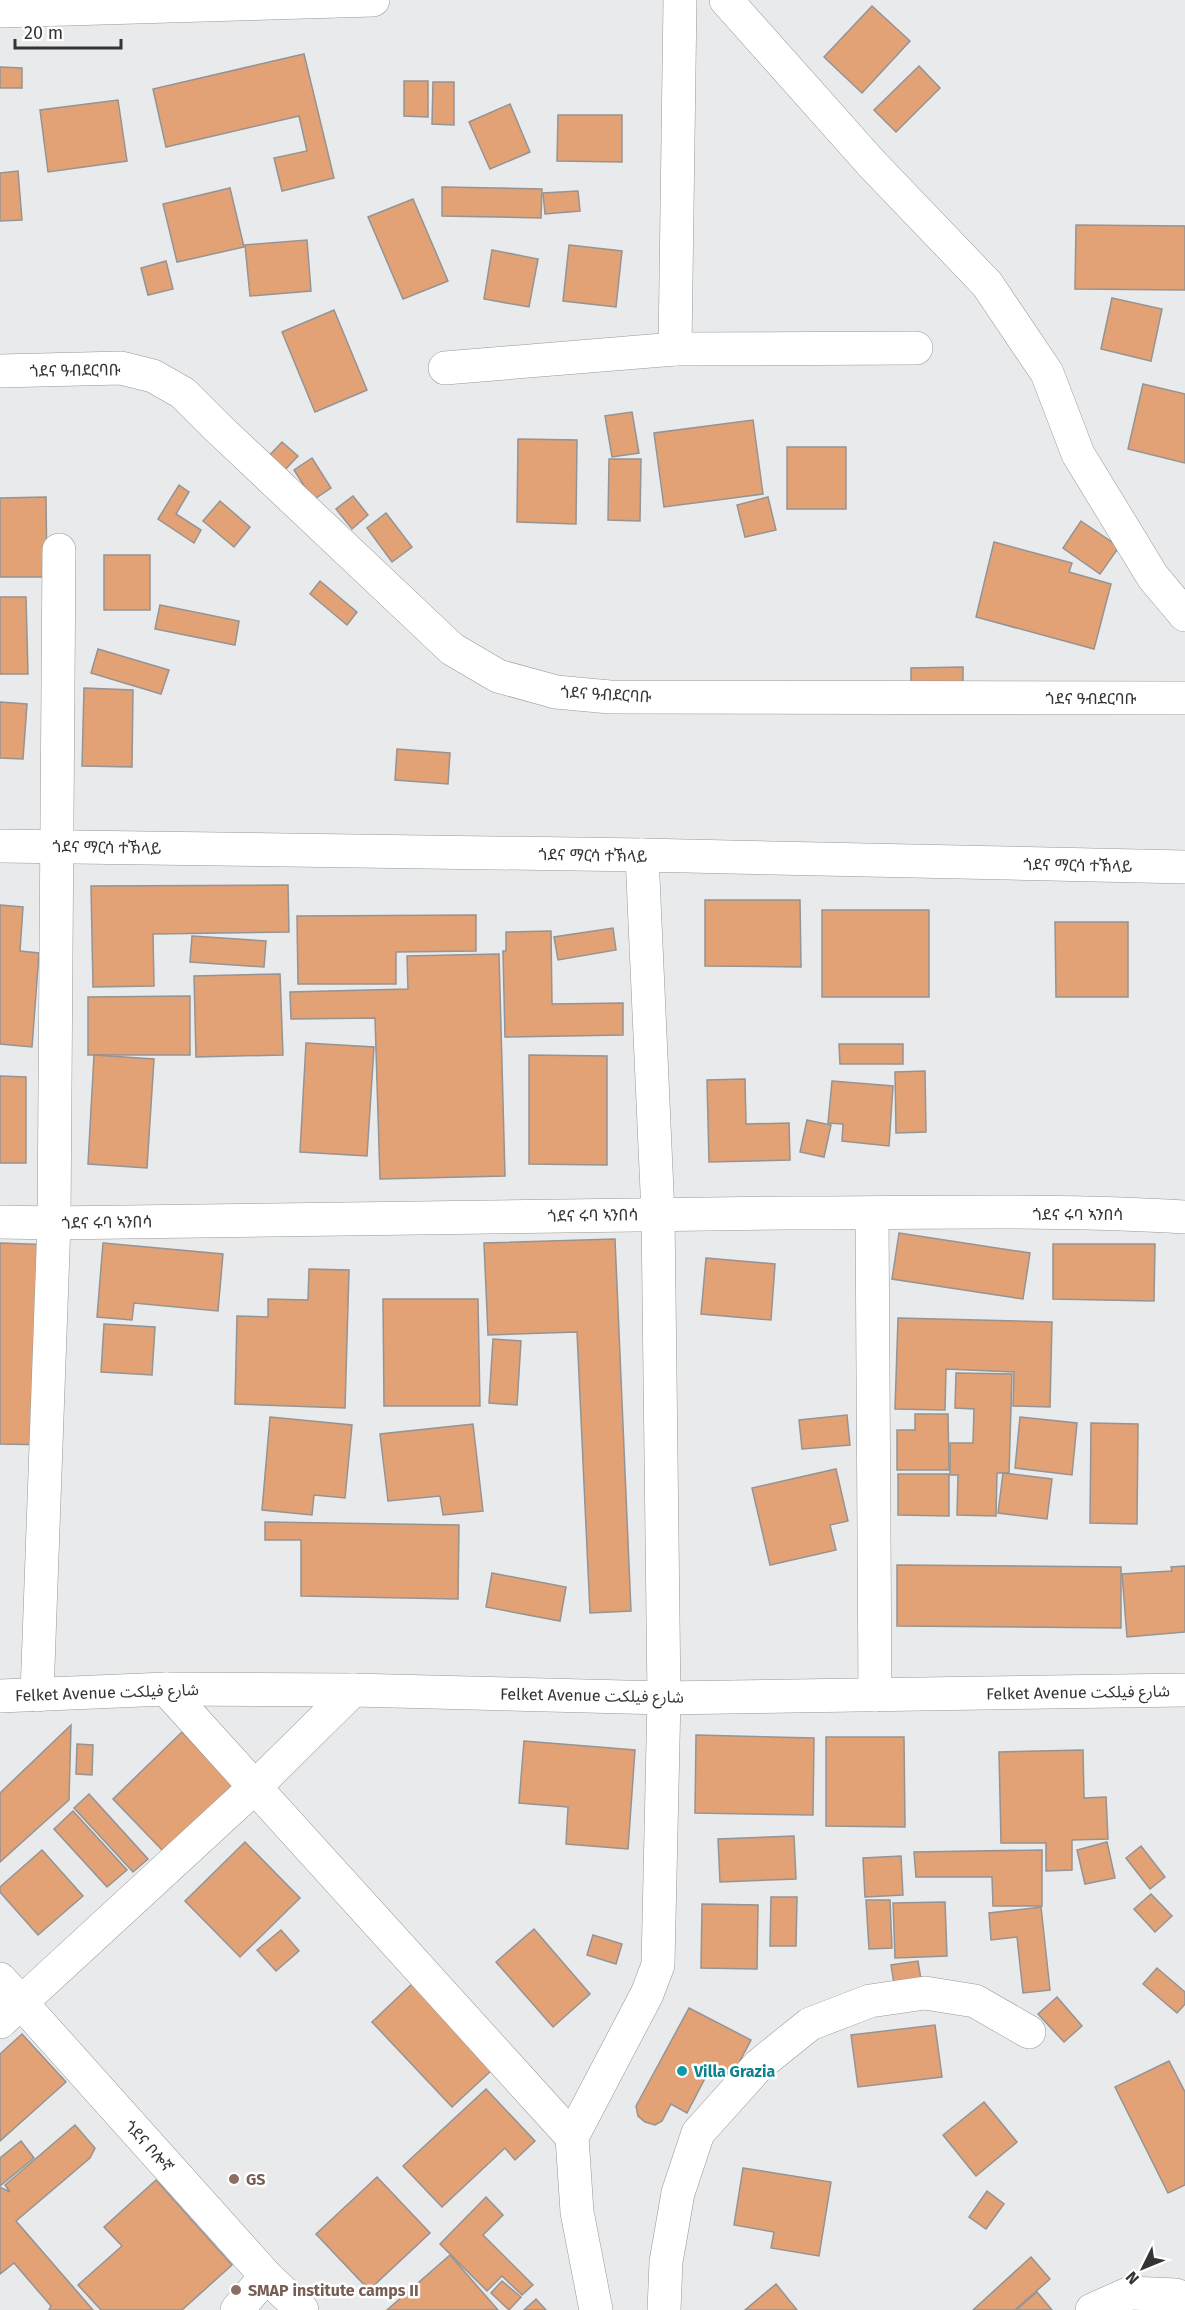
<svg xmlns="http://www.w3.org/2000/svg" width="1185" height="2310" font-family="'Fira Sans','Noto Sans Arabic','Noto Sans Ethiopic',sans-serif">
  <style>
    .building { fill: #e3a276; stroke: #959393; stroke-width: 1.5 }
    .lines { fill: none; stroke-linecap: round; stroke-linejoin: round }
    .minor-casing { stroke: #979899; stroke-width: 34 }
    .tertiary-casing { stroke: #979899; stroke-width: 34 }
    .secondary-casing { stroke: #979899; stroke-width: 34 }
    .minor { stroke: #fff; stroke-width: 33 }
    .tertiary { stroke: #fff; stroke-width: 33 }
    .secondary { stroke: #fff; stroke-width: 33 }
    .culture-dot { fill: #0f9aa8; stroke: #fff; stroke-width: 2 }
    .education-dot { fill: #8d6e63; stroke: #fff; stroke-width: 2 }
    .labels { text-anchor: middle; stroke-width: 5; stroke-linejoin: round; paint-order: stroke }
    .street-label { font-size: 16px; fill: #343435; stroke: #fff }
    .culture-label { font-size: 16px; font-weight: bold; fill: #0d838f; stroke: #fff; text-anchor: start }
    .education-label { font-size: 16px; font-weight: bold; fill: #785e54; stroke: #fff; text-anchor: start }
  </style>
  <rect width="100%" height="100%" fill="#e8eaeb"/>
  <g class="building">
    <polygon points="872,6 910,41 862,93 824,57"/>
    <polygon points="304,54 334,178 282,191 274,158 307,151 299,116 166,147 153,89"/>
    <polygon points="919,66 940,88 896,132 874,110"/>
    <polygon points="0,67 22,68 22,88 0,88"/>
    <polygon points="404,81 428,81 428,117 404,116"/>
    <polygon points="433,82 454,82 454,125 432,124"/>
    <polygon points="118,100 127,161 48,172 40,110"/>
    <polygon points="510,104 530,152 490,169 469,122"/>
    <polygon points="558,115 622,115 622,162 557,161"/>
    <polygon points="18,171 22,220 0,221 0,173"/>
    <polygon points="442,187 542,189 541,218 442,216"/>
    <polygon points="230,188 244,247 177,262 163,204"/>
    <polygon points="578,191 580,211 545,214 543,193"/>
    <polygon points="413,199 448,281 403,299 368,217"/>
    <polygon points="1076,225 1185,226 1185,290 1075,289"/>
    <polygon points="307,240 311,291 250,296 245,245"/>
    <polygon points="569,245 622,251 616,307 563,301"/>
    <polygon points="492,250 538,259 529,307 484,299"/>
    <polygon points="166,261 173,289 148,295 141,268"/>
    <polygon points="1112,298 1162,309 1151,361 1101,349"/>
    <polygon points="334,310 367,390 315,412 282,332"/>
    <polygon points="1143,384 1185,394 1185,463 1128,449"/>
    <polygon points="632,412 639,453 612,457 605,416"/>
    <polygon points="753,420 763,494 664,507 654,433"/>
    <polygon points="518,439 577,440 576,524 517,522"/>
    <polygon points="282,442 298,456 280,475 265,460"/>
    <rect x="787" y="447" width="59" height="62"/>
    <polygon points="312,458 331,488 313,500 294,470"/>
    <polygon points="609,459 641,459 640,521 608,520"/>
    <polygon points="179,485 189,492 176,514 201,530 194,543 158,519"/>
    <polygon points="353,496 368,515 352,529 336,509"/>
    <polygon points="46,497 47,577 0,577 0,498"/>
    <polygon points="768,497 776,530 745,537 737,505"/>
    <polygon points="220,501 250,527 234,547 203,521"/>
    <polygon points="386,513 412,547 392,562 367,528"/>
    <polygon points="1081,521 1119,547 1100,574 1063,548"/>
    <polygon points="994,542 1072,563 1069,572 1111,584 1094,649 976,617"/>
    <rect x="104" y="555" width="46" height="55"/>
    <polygon points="320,581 357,612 347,625 310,594"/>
    <polygon points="0,597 26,597 28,674 0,674"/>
    <polygon points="160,605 239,621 235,645 155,629"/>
    <polygon points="98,649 169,670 161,694 91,673"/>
    <polygon points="963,667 963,697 911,697 911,668"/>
    <polygon points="84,688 133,690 132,767 82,766"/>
    <polygon points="0,702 27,704 23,759 0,758"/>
    <polygon points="397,749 450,753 448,784 395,780"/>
    <polygon points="288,885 289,932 153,934 154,986 93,987 91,886"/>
    <polygon points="705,900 800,900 801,967 705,966"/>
    <polygon points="0,905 23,907 20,951 39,953 32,1047 0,1044"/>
    <rect x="822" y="910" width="107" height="87"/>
    <polygon points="476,915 476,951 396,952 396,984 298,984 297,916"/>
    <polygon points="1055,922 1128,922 1128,997 1056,997"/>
    <polygon points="613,928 616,950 558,960 554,937"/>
    <polygon points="551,931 552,1004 623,1003 623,1035 505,1037 503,951 506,951 506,932"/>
    <polygon points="192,936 266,941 264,967 190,962"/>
    <polygon points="499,954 505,1176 380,1179 375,1018 291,1019 290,992 408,989 407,956"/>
    <polygon points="280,974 283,1055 196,1057 194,976"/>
    <polygon points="190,996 190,1055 88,1055 88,997"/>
    <polygon points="306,1043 374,1047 367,1156 300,1152"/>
    <polygon points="839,1044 903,1044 903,1064 840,1064"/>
    <polygon points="94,1055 154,1059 147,1168 88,1164"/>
    <polygon points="529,1055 607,1056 607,1165 529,1164"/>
    <polygon points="925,1071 926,1132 896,1133 895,1072"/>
    <polygon points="0,1076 26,1077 26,1163 0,1163"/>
    <polygon points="745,1079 746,1124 789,1123 790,1160 709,1162 707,1080"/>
    <polygon points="832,1081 893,1086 889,1146 842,1141 843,1124 828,1123"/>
    <polygon points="807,1120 831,1125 824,1157 800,1152"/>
    <polygon points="899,1233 1030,1253 1023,1299 892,1279"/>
    <polygon points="615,1239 631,1611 590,1613 577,1332 488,1335 484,1243"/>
    <polygon points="0,1243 55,1245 55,1445 0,1444"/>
    <polygon points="103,1243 223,1254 218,1311 134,1303 132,1320 97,1317"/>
    <polygon points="1053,1244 1155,1244 1154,1301 1053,1299"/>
    <polygon points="706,1258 775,1264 771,1320 701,1314"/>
    <polygon points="309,1269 349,1270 345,1408 235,1404 237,1316 268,1317 268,1299 308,1300"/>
    <polygon points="383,1299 478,1299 480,1406 384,1406"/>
    <polygon points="898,1318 1052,1322 1050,1407 1013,1406 1014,1372 946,1369 945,1410 895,1409"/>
    <polygon points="104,1324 155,1327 152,1375 101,1372"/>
    <polygon points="493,1339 521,1341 517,1405 489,1403"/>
    <polygon points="956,1373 1012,1374 1009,1473 997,1473 996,1516 957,1515 958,1475 950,1475 950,1443 973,1443 974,1409 955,1408"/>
    <polygon points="915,1414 948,1414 949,1470 897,1470 897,1430 915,1430"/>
    <polygon points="847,1415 850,1445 802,1449 799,1420"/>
    <polygon points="270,1417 352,1425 345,1498 314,1495 312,1515 262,1510"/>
    <polygon points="1020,1417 1077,1423 1072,1475 1015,1468"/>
    <polygon points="1091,1423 1138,1424 1137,1524 1090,1523"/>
    <polygon points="473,1424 483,1511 443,1515 440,1496 388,1501 380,1434"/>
    <polygon points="836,1469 848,1521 830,1525 836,1550 770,1565 752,1488"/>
    <polygon points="1003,1473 1052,1479 1047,1519 998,1513"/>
    <polygon points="898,1474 949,1474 949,1516 898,1515"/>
    <polygon points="265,1522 459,1525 458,1599 301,1596 301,1540 265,1540"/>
    <polygon points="897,1565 1121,1567 1121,1628 897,1626"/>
    <polygon points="1185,1566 1185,1632 1127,1637 1122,1574 1172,1571 1171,1567"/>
    <polygon points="492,1573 566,1587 560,1621 486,1607"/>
    <polygon points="71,1725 69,1800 0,1862 0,1793"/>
    <polygon points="182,1732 236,1789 164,1852 113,1799"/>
    <polygon points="696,1735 814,1738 813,1815 695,1813"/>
    <polygon points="826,1737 904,1737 905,1827 826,1826"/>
    <polygon points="524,1741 635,1750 628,1849 566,1844 568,1807 519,1803"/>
    <polygon points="77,1744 93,1745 92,1775 76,1774"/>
    <polygon points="1083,1750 1084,1798 1106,1797 1108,1839 1072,1840 1072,1870 1046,1871 1046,1843 1001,1843 999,1752"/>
    <polygon points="89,1794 148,1859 133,1872 74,1808"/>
    <polygon points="73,1811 127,1870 107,1887 54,1829"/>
    <polygon points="794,1836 796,1879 720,1882 718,1839"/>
    <polygon points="245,1842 300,1898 240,1957 185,1901"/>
    <polygon points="1107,1842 1115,1878 1085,1884 1077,1850"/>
    <polygon points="1141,1846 1165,1877 1150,1889 1126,1858"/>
    <polygon points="42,1850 83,1896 38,1935 0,1892 0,1887"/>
    <polygon points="1042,1850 1042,1906 993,1906 992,1877 916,1877 914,1852"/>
    <polygon points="901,1856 903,1895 865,1897 863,1858"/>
    <polygon points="1151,1894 1172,1916 1155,1932 1134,1909"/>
    <polygon points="771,1897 797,1897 796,1946 770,1946"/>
    <polygon points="866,1900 890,1900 892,1948 869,1949"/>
    <polygon points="945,1902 947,1956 895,1958 893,1903"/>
    <polygon points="702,1904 758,1905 757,1969 701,1968"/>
    <polygon points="1041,1907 1050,1990 1023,1993 1017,1937 991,1940 989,1913"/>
    <polygon points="534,1929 590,1994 553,2027 496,1962"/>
    <polygon points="281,1930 299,1951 276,1971 257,1950"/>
    <polygon points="593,1935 622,1944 616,1964 587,1955"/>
    <polygon points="918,1961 924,1998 894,1984 891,1965"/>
    <polygon points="1157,1968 1185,1992 1185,2004 1177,2013 1143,1984"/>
    <polygon points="413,1983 493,2069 452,2107 372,2022"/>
    <polygon points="1057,1997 1082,2026 1064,2042 1038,2014"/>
    <polygon points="689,2008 751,2040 732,2076 712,2065 687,2113 671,2104 662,2121 655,2125 645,2122 638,2116 636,2106"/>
    <polygon points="935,2025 942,2077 858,2087 851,2035"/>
    <polygon points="22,2034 66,2082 0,2141 0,2054"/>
    <polygon points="1169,2061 1185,2092 1185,2185 1168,2193 1115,2087"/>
    <polygon points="486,2089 535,2141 515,2160 505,2148 442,2207 403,2166"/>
    <polygon points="984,2102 1017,2142 976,2176 943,2135"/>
    <polygon points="75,2125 95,2148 90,2158 16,2221 93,2310 49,2310 51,2306 14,2263 0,2274 0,2187 10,2192 5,2185"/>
    <polygon points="21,2141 34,2158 0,2186 0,2158"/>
    <polygon points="743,2168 831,2182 819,2256 771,2248 774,2232 734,2225"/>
    <polygon points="377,2177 430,2233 369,2290 316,2234"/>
    <polygon points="156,2180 232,2265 182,2310 101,2310 78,2285 122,2246 104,2227"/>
    <polygon points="987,2191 1004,2204 986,2229 969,2217"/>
    <polygon points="486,2197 503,2215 483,2235 533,2285 522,2295 502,2276 487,2291 440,2244"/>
    <polygon points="450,2255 498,2310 387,2310"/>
    <polygon points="1031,2257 1050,2279 1015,2310 973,2310"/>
    <polygon points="502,2281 521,2297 509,2310 491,2293"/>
    <polygon points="776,2284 797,2310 745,2310"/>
    <polygon points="1037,2292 1052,2310 1016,2310"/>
    <polygon points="536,2299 546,2310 524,2310"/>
  </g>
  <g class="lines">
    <g class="minor-casing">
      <g id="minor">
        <polyline points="675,349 680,0"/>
        <polyline points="445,368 675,349 916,348"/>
        <polyline points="0,371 121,368 153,376 183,393 218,428 452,649 498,676 556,692 610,697 1185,698"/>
        <polyline points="872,1213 875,1695"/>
        <path d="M0,1222L54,1223C299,1219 543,1215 787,1213C920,1213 1053,1209 1185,1217"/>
        <polyline points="166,1689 572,2137"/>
        <polyline points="37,1695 54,1223 59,550"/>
        <polyline points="0,2022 255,1787 353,1690"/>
        <polyline points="237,2310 266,2276"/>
        <polyline points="596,2310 577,2212 572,2137 647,1994 658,1965 664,1698 658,1214 642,855"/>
        <polyline points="664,2310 666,2262 678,2193 698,2133 759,2065 810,2024 870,2001 925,1993 975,2001 1029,2032"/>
        <polyline points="1092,2310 1130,2293 1176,2295 1185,2299"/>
      </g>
    </g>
    <g class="tertiary-casing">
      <g id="tertiary">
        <polyline points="726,0 872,164 987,284 1047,373 1078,454 1153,577 1185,615"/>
        <polyline points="0,11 373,0"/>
        <polyline points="0,1696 166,1689 353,1690 664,1698 1185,1690"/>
        <polyline points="0,1979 266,2276 302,2310"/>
      </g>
    </g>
    <g class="secondary-casing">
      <polyline id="secondary" points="0,846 642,855 1185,867"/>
    </g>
    <use href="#minor" class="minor"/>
    <use href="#tertiary" class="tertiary"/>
    <use href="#secondary" class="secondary"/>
  </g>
  <circle class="culture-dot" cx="682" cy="2071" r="6"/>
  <g class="education-dot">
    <circle cx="234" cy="2179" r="6"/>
    <circle cx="236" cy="2290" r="6"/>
  </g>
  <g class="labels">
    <g class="street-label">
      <text transform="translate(75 370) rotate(-1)" y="6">ጎደና ዓብደርባቡ</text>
      <text transform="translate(606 694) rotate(3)" y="6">ጎደና ዓብደርባቡ</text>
      <text x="1091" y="704">ጎደና ዓብደርባቡ</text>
      <text transform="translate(107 847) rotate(1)" y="6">ጎደና ማርሳ ተኽላይ</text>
      <text transform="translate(593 855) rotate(1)" y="6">ጎደና ማርሳ ተኽላይ</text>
      <text transform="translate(1078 865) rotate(1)" y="6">ጎደና ማርሳ ተኽላይ</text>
      <text x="1078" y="1220">ጎደና ሩባ ኣንበሳ</text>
      <text transform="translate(593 1215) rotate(-1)" y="6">ጎደና ሩባ ኣንበሳ</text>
      <text transform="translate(107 1222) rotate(-1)" y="6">ጎደና ሩባ ኣንበሳ</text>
      <text transform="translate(107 1692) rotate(-2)" y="6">Felket Avenue شارع فيلكت</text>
      <text transform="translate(1078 1692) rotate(-1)" y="6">Felket Avenue شارع فيلكت</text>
      <text transform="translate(592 1695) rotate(1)" y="6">Felket Avenue شارع فيلكت</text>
      <text transform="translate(149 2146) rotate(48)" y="6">ጎደና ቦሎኛ</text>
    </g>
    <g class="culture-label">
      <text x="694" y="2077">Villa Grazia</text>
    </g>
    <g class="education-label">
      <text x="246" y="2185">GS</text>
      <text x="248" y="2296">SMAP institute camps II</text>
    </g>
  </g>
  <g transform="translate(1143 2268) rotate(227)" stroke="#ffffff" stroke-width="4.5" paint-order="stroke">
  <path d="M0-4.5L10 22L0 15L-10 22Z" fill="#343435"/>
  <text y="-9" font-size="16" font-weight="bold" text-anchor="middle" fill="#343435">N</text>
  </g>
  <path d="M15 39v9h106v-9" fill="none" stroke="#343435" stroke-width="3"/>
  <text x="24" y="39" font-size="18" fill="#343435" stroke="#ffffff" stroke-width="4.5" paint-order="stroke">20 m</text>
</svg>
